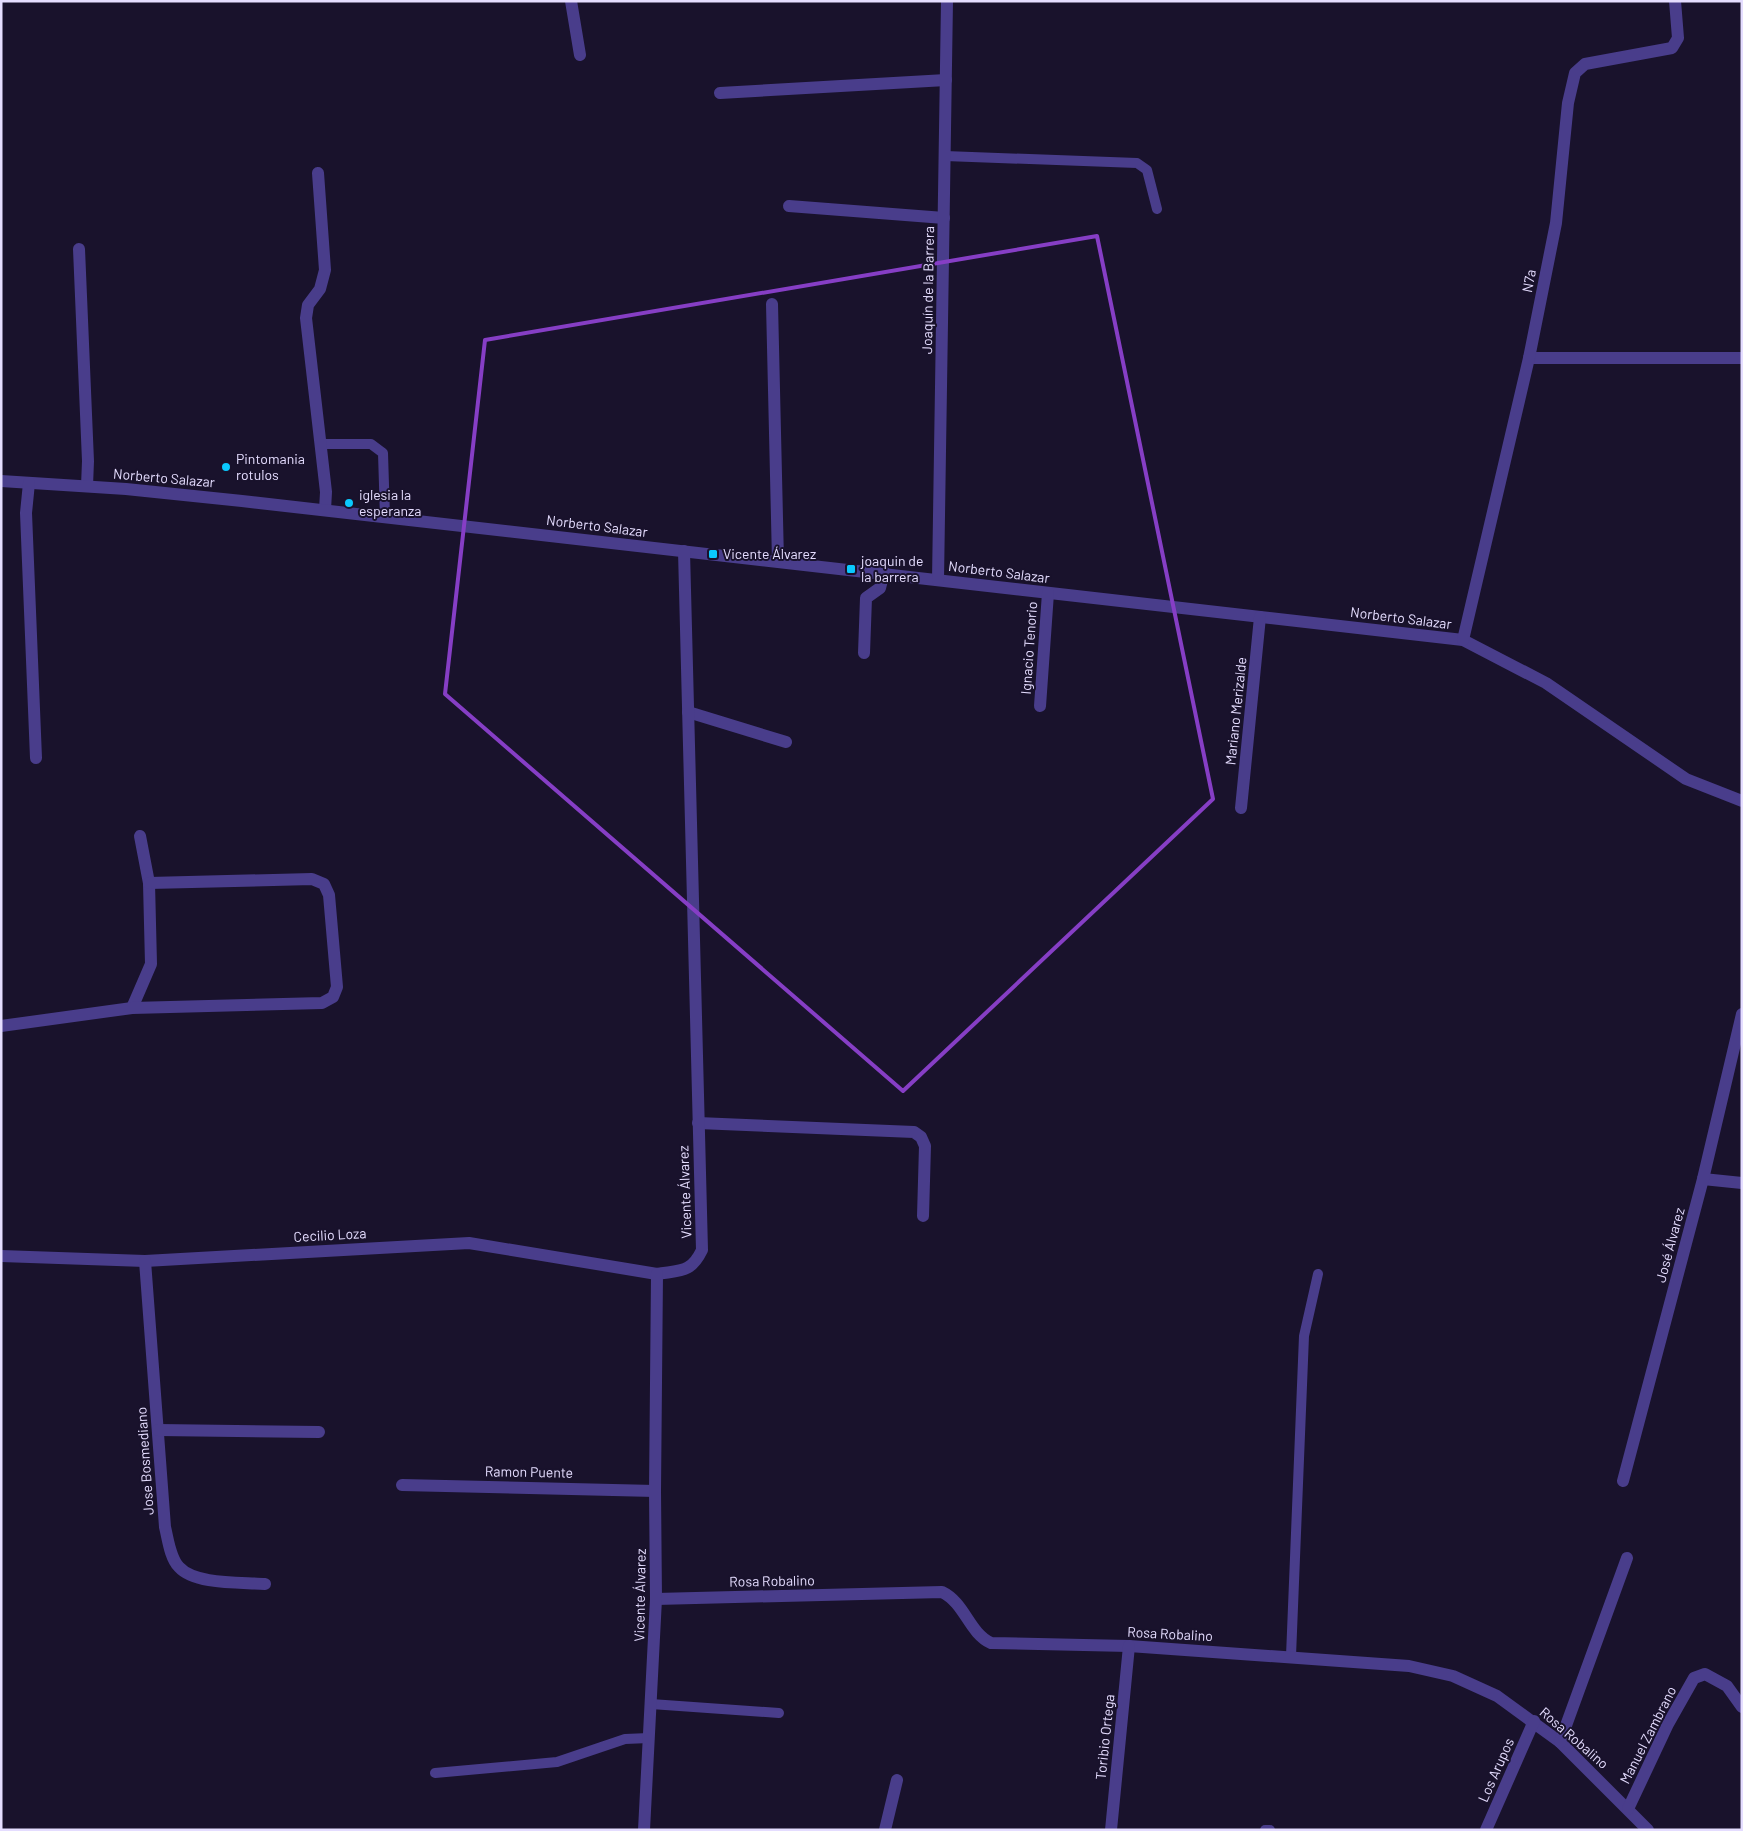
<svg xmlns="http://www.w3.org/2000/svg" width="1743" height="1831" font-family="Barlow,sans-serif">
  <style>
    .lines { fill: none; stroke-linecap: round; stroke-linejoin: round }
    .service { stroke: #493d8b; stroke-width: 10 }
    .minor { stroke: #493d8b; stroke-width: 12 }
    .marked { fill: none; stroke: #863ec5; stroke-width: 4; stroke-linejoin: round }
    .poi-dot { fill: #0ac9fe; stroke: #19122c; stroke-width: 2 }
    .labels { text-anchor: middle; stroke-width: 4; stroke-linejoin: round; paint-order: stroke }
    .street-label { font-size: 14px; fill: #e5ddff; stroke: #19122c }
    .poi-label { font-size: 14px; fill: #e5ddff; stroke: #19122c; text-anchor: start }
  </style>
  <rect width="100%" height="100%" fill="#19122c"/>
  <g class="lines">
    <g class="service">
      <polyline points="945,156 1137,163 1147,170 1157,209"/>
      <polyline points="321,444 371,444 383,453 385,517"/>
      <polyline points="1291,1656 1304,1336 1318,1274"/>
      <polyline points="651,1704 779,1713"/>
      <polyline points="435,1773 557,1762 625,1739 649,1738"/>
      <polyline points="1265,1830 1270,1830"/>
    </g>
    <g class="minor">
      <polyline points="571,1 580,55"/>
      <polyline points="720,93 946,80"/>
      <polyline points="318,173 325,270 320,289 308,305 306,318 326,492 325,510"/>
      <polyline points="789,206 944,218"/>
      <polyline points="79,249 88,461 87,486"/>
      <polyline points="772,304 778,561"/>
      <polyline points="1529,358 1742,358"/>
      <polyline points="1,481 126,489 242,501 1463,640 1546,683 1686,779 1742,801"/>
      <polyline points="29,483 26,513 36,758"/>
      <polyline points="938,580 947,1"/>
      <polyline points="1463,640 1529,358 1556,223 1568,103 1575,73 1585,64 1672,48 1678,38 1675,1"/>
      <polyline points="864,653 866,598 880,588 884,572"/>
      <polyline points="1040,706 1048,593"/>
      <polyline points="688,712 786,742"/>
      <polyline points="1241,808 1260,617"/>
      <polyline points="132,1008 151,964 149,883 140,836"/>
      <polyline points="1,1026 132,1008 322,1003 333,997 337,987 329,895 324,884 312,879 149,883"/>
      <polyline points="698,1123 914,1132 921,1137 925,1146 923,1216"/>
      <polyline points="1703,1179 1742,1183"/>
      <path d="M1,1256L145,1261L469,1243L657,1274C681,1270 691,1273 702,1250L684,551"/>
      <path d="M145,1261L165,1527C168,1539 170,1558 179,1567C195,1585 241,1582 265,1584"/>
      <polyline points="158,1430 319,1432"/>
      <polyline points="1623,1481 1703,1179 1742,1014"/>
      <polyline points="402,1485 655,1491"/>
      <path d="M656,1599L942,1592C965,1603 969,1633 991,1643L1129,1646L1409,1666L1453,1676L1497,1696L1560,1742L1648,1830"/>
      <polyline points="1560,1742 1627,1558"/>
      <polyline points="1628,1809 1668,1724 1694,1678 1705,1674 1727,1686 1742,1707"/>
      <polyline points="644,1830 656,1599 655,1491 657,1274"/>
      <polyline points="885,1830 897,1780"/>
      <polyline points="1111,1830 1129,1646"/>
      <polyline points="1486,1830 1534,1721"/>
    </g>
  </g>
  <path class="marked" d="M1097,236L1213,799L903,1091L445,694L485,340Z"/>
  <g class="poi-dot">
    <circle cx="226" cy="467" r="5"/>
    <circle cx="349" cy="503" r="5"/>
    <rect x="708" y="549" width="10" height="10" rx="2.5"/>
    <rect x="846" y="564" width="10" height="10" rx="2.5"/>
  </g>
  <g class="labels">
    <g class="street-label">
      <text transform="translate(1529 281) rotate(-79)" y="5">N7a</text>
      <text transform="translate(928 290) rotate(-89)" y="5">Joaquín de la Barrera</text>
      <text transform="translate(164 478) rotate(5)" y="5">Norberto Salazar</text>
      <text transform="translate(597 526) rotate(7)" y="5">Norberto Salazar</text>
      <text transform="translate(999 572) rotate(7)" y="5">Norberto Salazar</text>
      <text transform="translate(1401 618) rotate(7)" y="5">Norberto Salazar</text>
      <text transform="translate(1029 648) rotate(-86)" y="5">Ignacio Tenorio</text>
      <text transform="translate(1236 711) rotate(-84)" y="5">Mariano Merizalde</text>
      <text transform="translate(685 1192) rotate(-92)" y="5">Vicente Álvarez</text>
      <text transform="translate(330 1235) rotate(-3)" y="5">Cecilio Loza</text>
      <text transform="translate(1670 1245) rotate(-75)" y="5">José Álvarez</text>
      <text transform="translate(145 1461) rotate(-94)" y="5">Jose Bosmediano</text>
      <text transform="translate(529 1472) rotate(1)" y="5">Ramon Puente</text>
      <text transform="translate(772 1581) rotate(-1)" y="5">Rosa Robalino</text>
      <text transform="translate(640 1595) rotate(-89)" y="5">Vicente Álvarez</text>
      <text transform="translate(1170 1634) rotate(3)" y="5">Rosa Robalino</text>
      <text transform="translate(1648 1735) rotate(-63)" y="5">Manuel Zambrano</text>
      <text transform="translate(1105 1737) rotate(-84)" y="5">Toribio Ortega</text>
      <text transform="translate(1574 1738) rotate(41)" y="5">Rosa Robalino</text>
      <text transform="translate(1496 1770) rotate(-66)" y="5">Los Arupos</text>
    </g>
    <g class="poi-label">
      <text x="236" y="464">Pintomania<tspan x="236" dy="16">rotulos</tspan></text>
      <text x="359" y="500">iglesia la<tspan x="359" dy="16">esperanza</tspan></text>
      <text x="723" y="559">Vicente Álvarez</text>
      <text x="861" y="566">joaquin de<tspan x="861" dy="16">la barrera</tspan></text>
    </g>
  </g>
  <rect width="1743" height="1831" fill="none" stroke="#e5ddff" stroke-width="5"/>
</svg>
